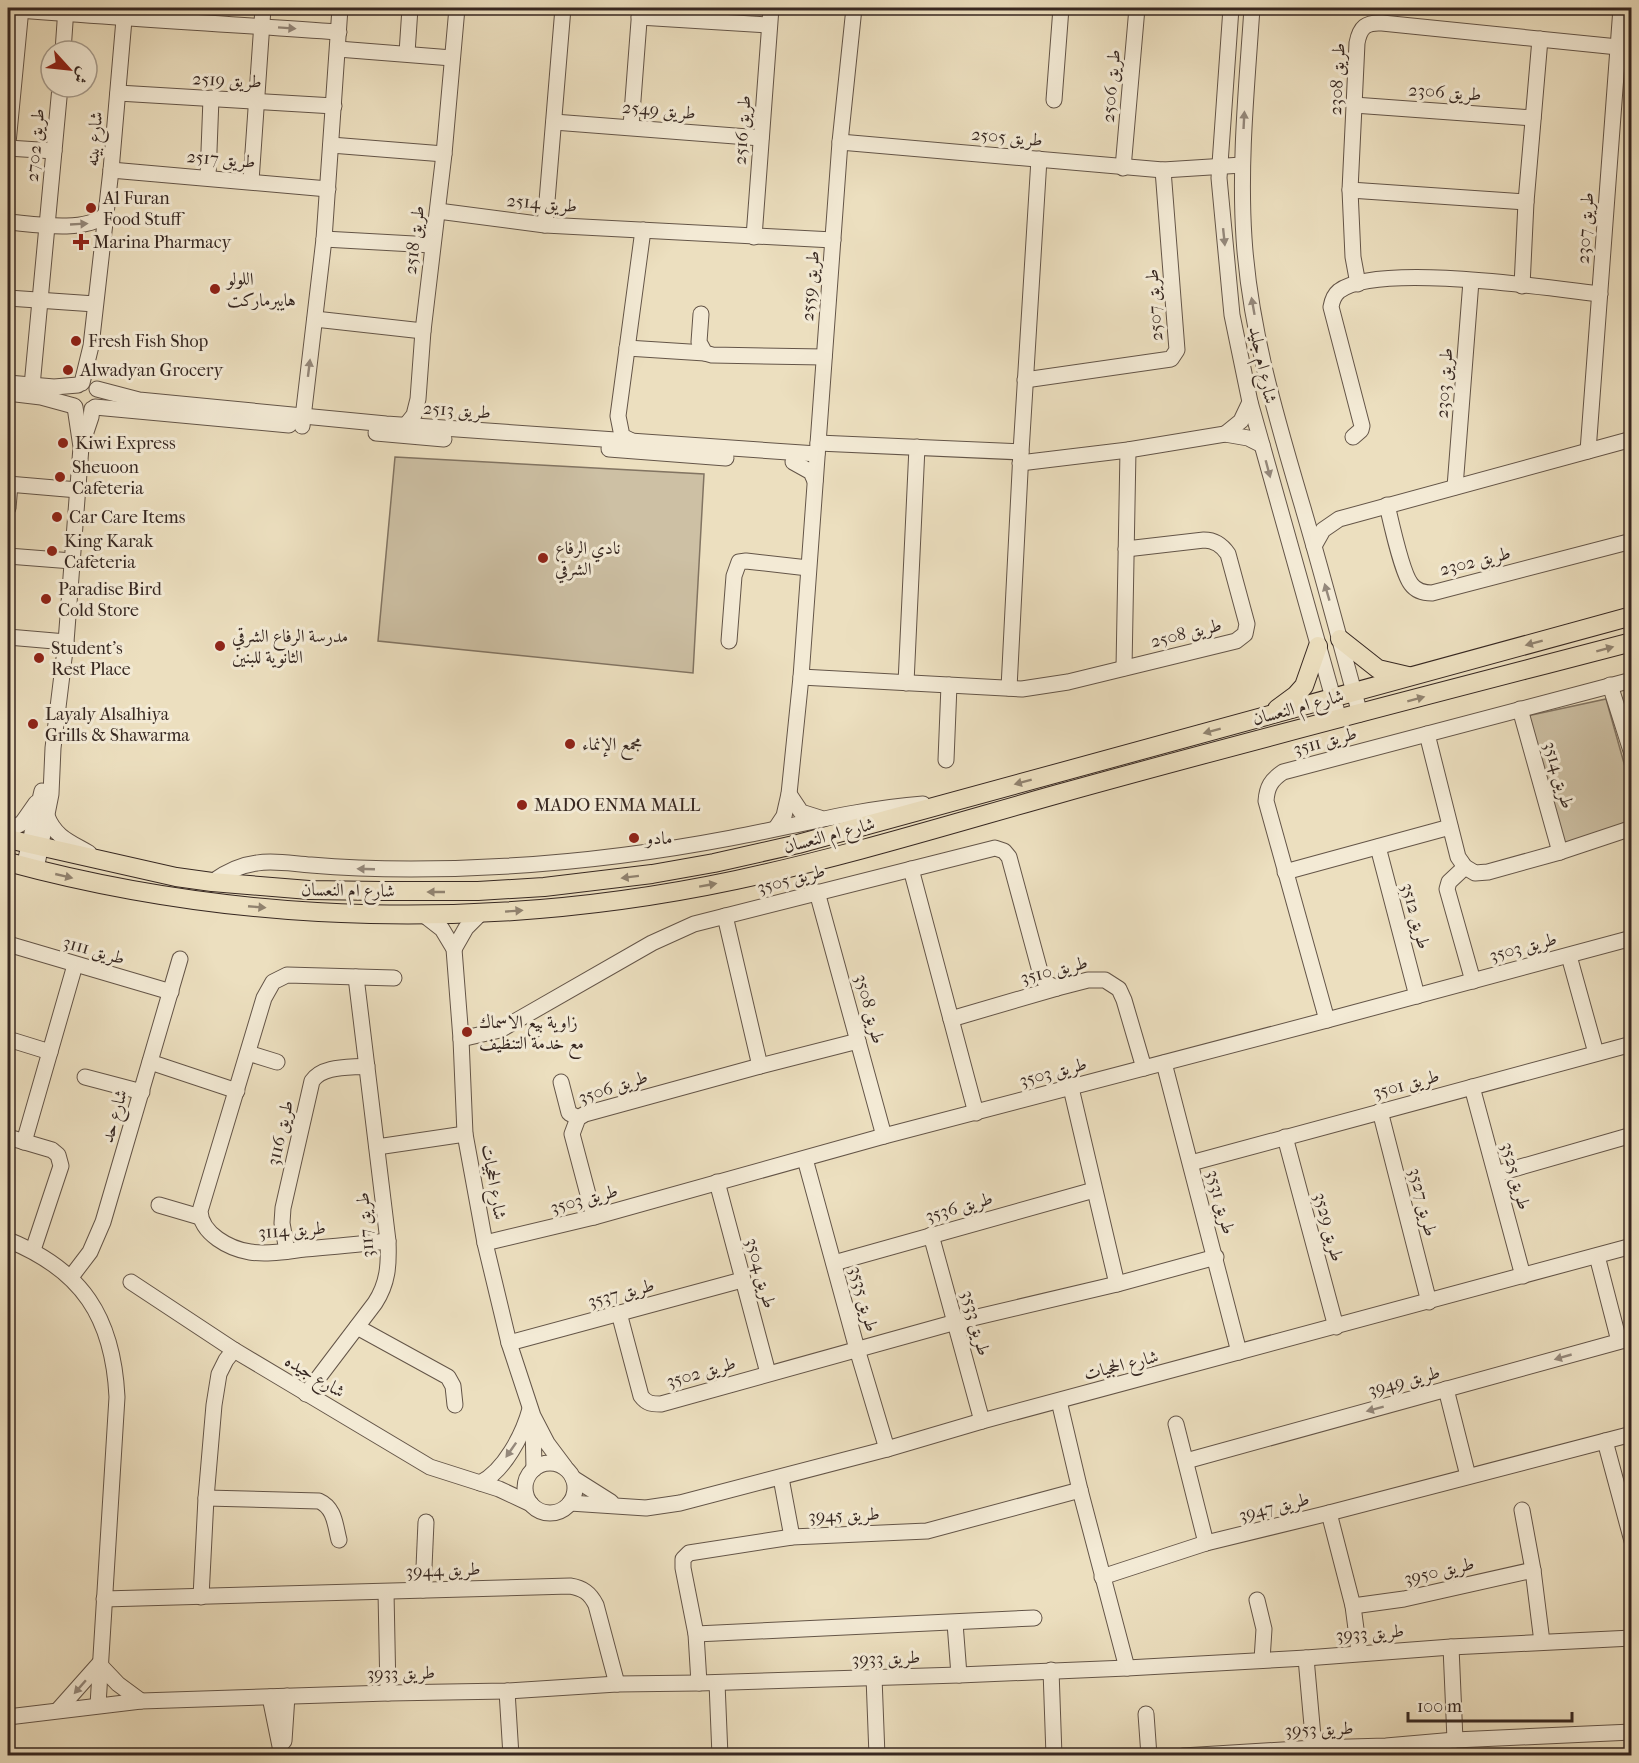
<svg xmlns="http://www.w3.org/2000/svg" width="1639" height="1763" font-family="'IM FELL French Canon',Amiri,serif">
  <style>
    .green { fill: #cdc0a4; stroke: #827462; stroke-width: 1.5 }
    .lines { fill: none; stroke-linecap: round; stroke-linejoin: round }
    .minor-casing { stroke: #645548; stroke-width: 17 }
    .major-casing { stroke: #362721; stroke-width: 20 }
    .minor { stroke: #f3ead5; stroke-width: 15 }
    .major { stroke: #ecdfbf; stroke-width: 18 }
    .oneway { fill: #94887b }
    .oneway2 { fill: #918370 }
    .poi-dot { fill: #8f2418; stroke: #f3ead5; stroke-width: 2 }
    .labels { text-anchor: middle; stroke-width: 6; stroke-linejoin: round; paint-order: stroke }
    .street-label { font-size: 18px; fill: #362721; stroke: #f3ead5 }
    .poi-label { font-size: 18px; fill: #362721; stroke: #f3ead5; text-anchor: start }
  </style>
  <rect width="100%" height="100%" fill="#ecdfbf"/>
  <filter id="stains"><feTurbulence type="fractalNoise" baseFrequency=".00333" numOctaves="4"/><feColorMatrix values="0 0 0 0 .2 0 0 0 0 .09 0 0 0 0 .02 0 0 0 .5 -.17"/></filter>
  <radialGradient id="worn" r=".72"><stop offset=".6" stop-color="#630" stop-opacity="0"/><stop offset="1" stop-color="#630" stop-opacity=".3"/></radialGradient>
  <g class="green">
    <polygon points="395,457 704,474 693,673 378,641"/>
    <polygon points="1606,699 1631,788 1631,828 1565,846 1527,716"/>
  </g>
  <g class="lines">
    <g class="minor-casing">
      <g id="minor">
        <polyline points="1231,8 1219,178 1232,315 1250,402 1339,719"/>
        <path d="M1252,8C1247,84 1239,162 1244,238C1250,331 1277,420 1303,508C1323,576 1341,645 1360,714"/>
        <path d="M8,9C118,18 229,24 339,32"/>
        <polyline points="639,17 769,25"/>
        <polyline points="338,49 452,58"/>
        <polyline points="63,51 66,8"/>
        <polyline points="407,53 410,8"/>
        <polyline points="118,93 334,106"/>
        <polyline points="1054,100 1061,8"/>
        <polyline points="1354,105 1533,118"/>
        <polyline points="554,122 761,138"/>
        <polyline points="631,126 640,8"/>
        <polyline points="840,142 1163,170 1242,165"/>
        <polyline points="8,143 21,8"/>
        <polyline points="331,145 444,154"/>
        <polyline points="8,148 54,151"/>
        <polyline points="1123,168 1137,8"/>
        <polyline points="111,170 328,189"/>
        <polyline points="208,177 211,98"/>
        <polyline points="251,181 263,8"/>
        <polyline points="1350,190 1526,202"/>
        <polyline points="438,211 545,225 833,240"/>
        <path d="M8,222C33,224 85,233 105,215"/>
        <polyline points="545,225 563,8"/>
        <polyline points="754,237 771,8"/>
        <polyline points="324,239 432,245"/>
        <path d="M1358,284L1353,257L1350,190L1357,43C1360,27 1366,22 1382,23L1618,47"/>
        <polyline points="1522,286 1526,202 1540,39"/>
        <polyline points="8,298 95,304"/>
        <polyline points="701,314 699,342 705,353 712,355 824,357"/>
        <polyline points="315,319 423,331"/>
        <polyline points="627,348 705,353"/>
        <polyline points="1025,380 1171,359 1177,350 1163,170"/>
        <polyline points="8,383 54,387 78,385"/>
        <polyline points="82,383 91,346 111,170 125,8"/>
        <polyline points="32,386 60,87"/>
        <polyline points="97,389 139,400 386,424 817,454"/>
        <polyline points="16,394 41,397 74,406"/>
        <polyline points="95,407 289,425"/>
        <polyline points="406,425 414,415 418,399 423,331 444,154 457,8"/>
        <polyline points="302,426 324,239 340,8"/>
        <polyline points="376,433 444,439"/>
        <polyline points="1225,434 1241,421 1250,402"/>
        <path d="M1353,437L1361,430L1362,426L1331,307C1332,301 1334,295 1339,291C1378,262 1548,288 1600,294"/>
        <polyline points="632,441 622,436 618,416 643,230"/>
        <polyline points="818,443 1021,452"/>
        <polyline points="82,444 91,417 92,409"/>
        <polyline points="609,449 726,458"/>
        <polyline points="1588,451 1621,8"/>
        <polyline points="793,462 811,472 815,481"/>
        <polyline points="1020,463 1128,450 1225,434 1248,438 1262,445"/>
        <polyline points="8,484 78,490"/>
        <polyline points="1455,487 1471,281"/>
        <path d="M1387,505C1391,522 1402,573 1411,584C1416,591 1423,593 1432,593L1632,541"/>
        <polyline points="8,508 10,484"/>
        <polyline points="1314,546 1323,530 1339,519 1632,439"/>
        <polyline points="8,556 72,561"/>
        <polyline points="8,637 66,642"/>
        <polyline points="729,641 734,576 739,562 746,561 808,568"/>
        <polyline points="1124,668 1128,450"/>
        <path d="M801,677L1022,689L1068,682L1236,641L1245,634L1247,624L1228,554C1222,545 1215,540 1204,540L1126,549"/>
        <polyline points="906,683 917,447"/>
        <polyline points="1610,685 1632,754"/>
        <polyline points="1009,688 1021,452 1039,159"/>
        <polyline points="1520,709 1560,852"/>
        <polyline points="1427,734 1458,857 1465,867 1475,873 1488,872 1560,852 1632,828"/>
        <polyline points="946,760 949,685"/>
        <polyline points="789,794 801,812 820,818"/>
        <path d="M47,816C55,837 70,842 89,853"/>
        <polyline points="776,828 784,816 789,794 801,677 840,142 854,8"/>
        <polyline points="8,831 22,823 36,803"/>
        <polyline points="1378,847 1417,996"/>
        <polyline points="24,867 42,791"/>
        <polyline points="1465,867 1449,882 1447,889 1473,981"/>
        <polyline points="36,869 51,794 53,748 66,642 81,447 75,407"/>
        <polyline points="911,869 976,1113"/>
        <polyline points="1285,872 1450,827"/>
        <path d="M212,882C226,872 240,865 257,863C274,860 294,864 311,865C345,868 378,869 411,869C518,869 626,858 731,838C795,826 858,809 923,804"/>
        <polyline points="817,892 884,1136"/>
        <polyline points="424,915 442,929 454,949 461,1039 465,1134 485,1243 509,1343 533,1416 547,1443 565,1467"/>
        <polyline points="725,916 760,1066"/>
        <polyline points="8,944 171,992"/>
        <polyline points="454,949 466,928 480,914"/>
        <polyline points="1569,956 1596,1053"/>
        <polyline points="951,1019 1057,988 1088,980 1105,980 1119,989 1124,1000 1144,1068"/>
        <path d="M1327,1020L1266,801C1267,787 1271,780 1283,772L1632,680"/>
        <polyline points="8,1039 50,1052"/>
        <polyline points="461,1039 500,1030 652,943 694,924 995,848 1004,851 1009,857 1041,975 1046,983 1057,988"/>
        <polyline points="248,1053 277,1062"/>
        <polyline points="150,1062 237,1091"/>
        <polyline points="1164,1063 1239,1352"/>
        <polyline points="85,1077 142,1092"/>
        <polyline points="561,1082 569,1113 578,1118"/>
        <polyline points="1472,1087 1523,1276"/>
        <polyline points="1071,1088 1117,1284"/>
        <polyline points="1380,1111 1429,1302"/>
        <polyline points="8,1137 52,1150 58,1155 61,1166 33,1250"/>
        <polyline points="1285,1137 1336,1327"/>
        <polyline points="24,1142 75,965"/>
        <polyline points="377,1147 465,1134"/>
        <polyline points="805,1159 857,1349 887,1449"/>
        <polyline points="1191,1163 1632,1044"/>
        <polyline points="1496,1174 1632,1135"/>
        <polyline points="717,1182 768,1373"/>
        <polyline points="159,1205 200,1217"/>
        <polyline points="594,1217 572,1134 578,1118 585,1114 760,1066 858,1041"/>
        <polyline points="931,1235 982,1421"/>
        <path d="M8,1240C82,1270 113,1317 117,1397L98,1705"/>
        <path d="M388,1241C360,1244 333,1247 305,1249C287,1251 268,1255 250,1252C230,1249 201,1234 200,1211L264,998L273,982L287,975L394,978"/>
        <polyline points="485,1243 594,1217 884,1136 1327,1020 1632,938"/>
        <path d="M287,1251L282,1223L283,1208L312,1081C323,1065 350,1068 367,1066"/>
        <polyline points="1597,1256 1619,1341"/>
        <polyline points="834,1263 1094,1190"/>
        <polyline points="71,1277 90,1252 103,1222 180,959"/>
        <polyline points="131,1282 234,1350 430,1467 499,1489 531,1504"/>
        <path d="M619,1313L641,1396C647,1404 652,1404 661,1404L956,1322L1117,1284L1216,1257"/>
        <polyline points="357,1327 448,1377 453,1386 455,1405"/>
        <polyline points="509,1343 742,1280"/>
        <polyline points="1446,1389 1468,1476"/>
        <path d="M306,1394L375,1303C388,1283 389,1265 388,1241L356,977"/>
        <polyline points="1059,1401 1080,1490 1127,1668"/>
        <polyline points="533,1422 534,1469"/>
        <polyline points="1176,1424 1206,1543"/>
        <polyline points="1605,1441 1632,1541"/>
        <polyline points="1186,1461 1632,1338"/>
        <circle cx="550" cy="1488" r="25"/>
        <polyline points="573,1478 611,1502"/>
        <polyline points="781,1478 792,1537"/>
        <path d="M480,1483C504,1471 523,1435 530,1409"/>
        <path d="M206,1498L319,1501C335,1508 335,1525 339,1540"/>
        <polyline points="570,1503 646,1508 680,1503 887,1449 982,1421 1632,1246"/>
        <polyline points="1522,1510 1533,1570 1542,1642"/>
        <polyline points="1329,1513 1353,1606 1359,1652"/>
        <polyline points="1102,1577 1206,1543 1329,1513 1632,1434"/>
        <polyline points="423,1590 426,1522"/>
        <polyline points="386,1592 388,1693"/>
        <polyline points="201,1597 206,1498 214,1405 219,1374 226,1360 234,1350"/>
        <path d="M104,1599L570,1586C583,1588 590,1593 596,1605L617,1684"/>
        <polyline points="1257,1600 1264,1629 1262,1660"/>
        <polyline points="1353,1606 1404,1599 1533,1570"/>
        <polyline points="955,1623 959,1675"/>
        <polyline points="696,1634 1034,1618"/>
        <polyline points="1451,1647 1455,1740"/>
        <polyline points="1306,1658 1314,1748"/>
        <polyline points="1051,1670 1054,1756"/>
        <polyline points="874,1677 877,1756"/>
        <polyline points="699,1683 696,1634 683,1568 683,1559 689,1553 792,1537 927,1531 1080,1490"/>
        <polyline points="717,1683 720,1756"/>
        <polyline points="507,1691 511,1756"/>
        <polyline points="270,1697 282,1756"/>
        <polyline points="59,1709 99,1664 118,1684 141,1701"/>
        <polyline points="1146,1714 1149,1756"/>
        <polyline points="8,1717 141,1701 388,1693 507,1691 617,1684 699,1683 959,1675 1127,1668 1306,1658 1451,1647 1632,1638"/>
        <polyline points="284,1741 287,1696"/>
        <polyline points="1183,1756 1314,1748 1386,1746 1455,1740 1632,1732"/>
      </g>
    </g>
    <g class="major-casing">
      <g id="major">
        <polyline points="1340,639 1378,669 1408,676"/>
        <polyline points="1277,709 1296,695 1304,686 1318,646"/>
        <polyline points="8,839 176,877 212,882 309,890 381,891 478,891 544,887 652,874 714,863 798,844 1632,616"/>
        <path d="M8,862C244,926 496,931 736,880C844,857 951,824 1058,794C1248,741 1440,692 1632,642"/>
      </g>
    </g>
    <use href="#minor" class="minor"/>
    <use href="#major" class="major"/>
  </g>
  <defs><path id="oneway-solid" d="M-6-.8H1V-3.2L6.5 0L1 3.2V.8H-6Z" transform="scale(1.5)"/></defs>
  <g class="oneway">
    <use href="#oneway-solid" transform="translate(287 28) rotate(4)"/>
    <use href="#oneway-solid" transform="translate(1244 120) rotate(-87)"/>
    <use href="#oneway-solid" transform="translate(79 224) rotate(-3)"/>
    <use href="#oneway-solid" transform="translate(1224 237) rotate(84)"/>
    <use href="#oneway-solid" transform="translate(1253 306) rotate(-100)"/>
    <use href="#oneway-solid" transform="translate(309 368) rotate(-83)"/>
    <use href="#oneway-solid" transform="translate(1268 469) rotate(75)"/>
    <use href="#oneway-solid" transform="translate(1327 592) rotate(-106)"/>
    <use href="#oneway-solid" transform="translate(366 869) rotate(-178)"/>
    <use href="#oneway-solid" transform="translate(1563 1357) rotate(164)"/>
    <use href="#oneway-solid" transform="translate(1375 1409) rotate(165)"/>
    <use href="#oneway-solid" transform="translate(511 1450) rotate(125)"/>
    <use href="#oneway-solid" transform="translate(80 1687) rotate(131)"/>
  </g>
  <g class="oneway2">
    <use href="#oneway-solid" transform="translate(1534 643) rotate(165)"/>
    <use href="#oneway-solid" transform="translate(1605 649) rotate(-15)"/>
    <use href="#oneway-solid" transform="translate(1416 699) rotate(-15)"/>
    <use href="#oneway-solid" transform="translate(1212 731) rotate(165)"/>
    <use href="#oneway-solid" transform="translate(1023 782) rotate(165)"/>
    <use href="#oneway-solid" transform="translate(64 876) rotate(13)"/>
    <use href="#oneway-solid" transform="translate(630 877) rotate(173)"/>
    <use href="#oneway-solid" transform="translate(708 885) rotate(-10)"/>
    <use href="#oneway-solid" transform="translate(436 892) rotate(-180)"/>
    <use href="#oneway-solid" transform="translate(257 907) rotate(5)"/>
    <use href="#oneway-solid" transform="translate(514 911) rotate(-4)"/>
  </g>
  <g class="poi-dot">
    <circle cx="91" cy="208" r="6"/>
    <path d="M78 233h6v6h6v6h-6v6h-6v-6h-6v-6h6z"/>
    <circle cx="215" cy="289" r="6"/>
    <circle cx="76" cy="341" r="6"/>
    <circle cx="68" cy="370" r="6"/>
    <circle cx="63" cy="443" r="6"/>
    <circle cx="60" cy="477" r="6"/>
    <circle cx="57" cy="517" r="6"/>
    <circle cx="52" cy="551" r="6"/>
    <circle cx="543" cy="558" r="6"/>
    <circle cx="46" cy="599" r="6"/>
    <circle cx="220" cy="646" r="6"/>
    <circle cx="39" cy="658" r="6"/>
    <circle cx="33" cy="724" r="6"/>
    <circle cx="570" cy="744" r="6"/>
    <circle cx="522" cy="805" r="6"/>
    <circle cx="634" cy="838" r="6"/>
    <circle cx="467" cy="1032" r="6"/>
  </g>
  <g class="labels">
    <g class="street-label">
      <text transform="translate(1337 79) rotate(-87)" y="6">طريق 2308</text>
      <text transform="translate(227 80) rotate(3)" y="6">طريق 2519</text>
      <text transform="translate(1111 86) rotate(-85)" y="6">طريق 2506</text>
      <text transform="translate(1445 92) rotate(4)" y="6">طريق 2306</text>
      <text transform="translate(659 110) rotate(5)" y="6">طريق 2549</text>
      <text transform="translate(742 130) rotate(-86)" y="6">طريق 2516</text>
      <text transform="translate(1007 137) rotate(5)" y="6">طريق 2505</text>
      <text transform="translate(94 139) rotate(-85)" y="6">شارع بينه</text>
      <text transform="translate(35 145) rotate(-85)" y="6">طريق 2702</text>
      <text transform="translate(221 159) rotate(5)" y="6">طريق 2517</text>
      <text transform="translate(542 203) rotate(5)" y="6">طريق 2514</text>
      <text transform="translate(1585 228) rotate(-86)" y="6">طريق 2307</text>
      <text transform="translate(414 240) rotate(-83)" y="6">طريق 2518</text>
      <text transform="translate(810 286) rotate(-85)" y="6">طريق 2559</text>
      <text transform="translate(1154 305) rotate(-94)" y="6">طريق 2507</text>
      <text transform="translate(1263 365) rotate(78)" y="6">شارع ام جليد</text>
      <text transform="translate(1444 383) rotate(-86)" y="6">طريق 2303</text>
      <text transform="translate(457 410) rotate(4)" y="6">طريق 2513</text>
      <text transform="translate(1475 561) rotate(-14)" y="6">طريق 2302</text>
      <text transform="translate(1186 633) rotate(-14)" y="6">طريق 2508</text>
      <text transform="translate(1298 707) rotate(-15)" y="6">شارع ام النعسان</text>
      <text transform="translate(1325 741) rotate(-15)" y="6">طريق 3511</text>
      <text transform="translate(1559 775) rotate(74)" y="6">طريق 3514</text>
      <text transform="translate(829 835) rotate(-15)" y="6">شارع ام النعسان</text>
      <text transform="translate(791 879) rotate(-15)" y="6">طريق 3505</text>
      <text transform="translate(348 890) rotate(1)" y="6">شارع ام النعسان</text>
      <text transform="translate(1416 916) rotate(75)" y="6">طريق 3512</text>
      <text transform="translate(1523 947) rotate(-15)" y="6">طريق 3503</text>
      <text transform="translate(94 950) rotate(16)" y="6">طريق 3111</text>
      <text transform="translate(1054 970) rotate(-14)" y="6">طريق 3510</text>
      <text transform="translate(870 1009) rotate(75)" y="6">طريق 3508</text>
      <text transform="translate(1053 1072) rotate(-15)" y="6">طريق 3503</text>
      <text transform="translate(1406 1084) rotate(-15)" y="6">طريق 3501</text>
      <text transform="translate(613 1087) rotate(-18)" y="6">طريق 3506</text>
      <text transform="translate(114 1116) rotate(-74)" y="6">شارع حد</text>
      <text transform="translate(280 1133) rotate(-77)" y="6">طريق 3116</text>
      <text transform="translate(1516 1176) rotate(75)" y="6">طريق 3525</text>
      <text transform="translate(494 1182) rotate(80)" y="6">شارع الحجيات</text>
      <text transform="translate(584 1199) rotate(-15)" y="6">طريق 3503</text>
      <text transform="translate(1221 1202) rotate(75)" y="6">طريق 3531</text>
      <text transform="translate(1423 1202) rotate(76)" y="6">طريق 3527</text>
      <text transform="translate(959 1207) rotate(-16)" y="6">طريق 3536</text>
      <text transform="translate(365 1225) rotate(-95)" y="6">طريق 3117</text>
      <text transform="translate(1329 1227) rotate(75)" y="6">طريق 3529</text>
      <text transform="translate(292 1230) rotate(-4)" y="6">طريق 3114</text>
      <text transform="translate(761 1273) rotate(75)" y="6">طريق 3504</text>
      <text transform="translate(621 1293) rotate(-15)" y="6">طريق 3537</text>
      <text transform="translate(864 1299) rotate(75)" y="6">طريق 3535</text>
      <text transform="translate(976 1323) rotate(75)" y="6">طريق 3533</text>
      <text transform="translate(1121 1365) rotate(-14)" y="6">شارع الحجيات</text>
      <text transform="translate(701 1372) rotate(-16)" y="6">طريق 3502</text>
      <text transform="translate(315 1376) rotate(31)" y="6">شارع جيده</text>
      <text transform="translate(1404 1381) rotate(-15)" y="6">طريق 3949</text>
      <text transform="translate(1274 1507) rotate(-14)" y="6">طريق 3947</text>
      <text transform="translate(844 1515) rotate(-2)" y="6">طريق 3945</text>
      <text transform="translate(443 1570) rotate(-2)" y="6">طريق 3944</text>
      <text transform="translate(1439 1571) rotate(-13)" y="6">طريق 3950</text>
      <text transform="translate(1370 1633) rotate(-4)" y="6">طريق 3933</text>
      <text transform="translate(886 1658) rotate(-2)" y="6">طريق 3933</text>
      <text transform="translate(401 1673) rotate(-1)" y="6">طريق 3933</text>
      <text transform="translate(1319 1729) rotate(-2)" y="6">طريق 3953</text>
    </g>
    <g class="poi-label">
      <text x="103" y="204">Al Furan<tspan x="103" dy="21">Food Stuff</tspan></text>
      <text x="93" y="248">Marina Pharmacy</text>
      <text x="227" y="285">اللولو<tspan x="227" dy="21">هايبرماركت</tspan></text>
      <text x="88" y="347">Fresh Fish Shop</text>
      <text x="80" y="376">Alwadyan Grocery</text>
      <text x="75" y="449">Kiwi Express</text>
      <text x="72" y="473">Sheuoon<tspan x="72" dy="21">Cafeteria</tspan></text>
      <text x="69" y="523">Car Care Items</text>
      <text x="64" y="547">King Karak<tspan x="64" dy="21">Cafeteria</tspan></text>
      <text x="555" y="554">نادي الرفاع<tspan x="555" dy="21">الشرقي</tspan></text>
      <text x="58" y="595">Paradise Bird<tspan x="58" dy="21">Cold Store</tspan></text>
      <text x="232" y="642">مدرسة الرفاع الشرقي<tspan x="232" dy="21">الثانوية للبنين</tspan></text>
      <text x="51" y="654">Student's<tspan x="51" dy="21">Rest Place</tspan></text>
      <text x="45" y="720">Layaly Alsalhiya<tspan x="45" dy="21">Grills &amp; Shawarma</tspan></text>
      <text x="582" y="750">مجمع الإنماء</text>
      <text x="534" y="811">MADO ENMA MALL</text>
      <text x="646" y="844">مادو</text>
      <text x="479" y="1028">زاوية بيع الاسماك<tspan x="479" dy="21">مع خدمة التنظيف</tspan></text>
    </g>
  </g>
  <rect width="1639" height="1763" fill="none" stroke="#ecdfbf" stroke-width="30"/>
  <rect x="9" y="9" width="1621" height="1745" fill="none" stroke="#362721" stroke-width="3"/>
  <rect x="15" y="15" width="1609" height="1733" fill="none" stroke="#362721" stroke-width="1.5"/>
  <g transform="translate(69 69) rotate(117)"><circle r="28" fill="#f3ead5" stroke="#a79c8d" stroke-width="1.5"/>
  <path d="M0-4.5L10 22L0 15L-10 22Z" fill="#8f2418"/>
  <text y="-9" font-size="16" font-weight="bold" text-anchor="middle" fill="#362721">ش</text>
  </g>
  <path d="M1408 1712v9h164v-9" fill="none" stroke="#362721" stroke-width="3"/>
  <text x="1417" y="1712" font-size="18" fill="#362721" stroke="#f3ead5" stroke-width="4.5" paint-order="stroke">100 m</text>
  <rect width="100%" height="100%" filter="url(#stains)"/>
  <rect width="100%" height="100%" fill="url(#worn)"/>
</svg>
